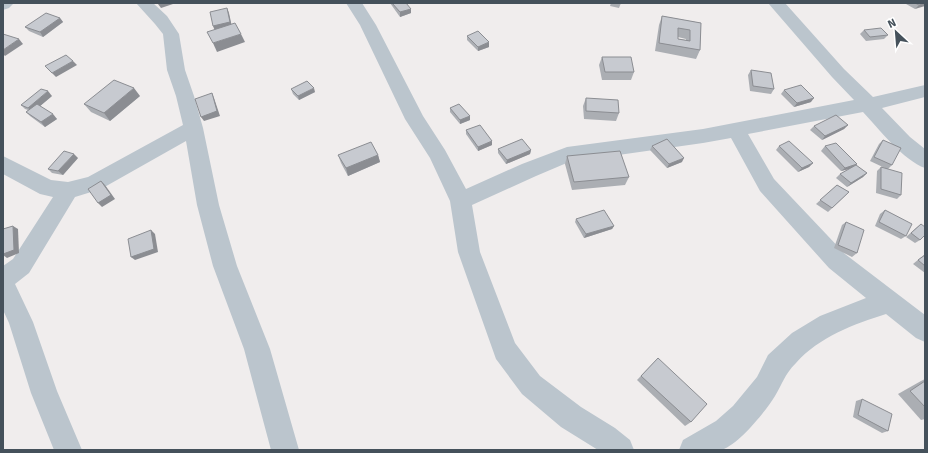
<svg xmlns="http://www.w3.org/2000/svg" width="928" height="453" font-family="Signika,sans-serif">
  <style>
    .lines { fill: none; stroke-linecap: round; stroke-linejoin: round }
    .street { fill: #bbc5cd; fill-rule: evenodd }
    .wall { fill: #abaeb3; fill-rule: evenodd }
    .shaded-wall { fill: #8b8d92 }
    .building { fill: #c7cad0; stroke: #8b8d92; fill-rule: evenodd }
  </style>
  <rect width="100%" height="100%" fill="#f0eded"/>
  <g class="lines">
    <g class="street">
      <polygon points="3,3 14,3 9,8 3,10"/>
      <polygon points="136,3 153,3 167,16 179,34 185,70 194,96 203,128 219,205 237,266 270,349 299,450 271,450 244,349 213,266 197,205 186,141 101,189 75,197 29,273 15,284 33,322 57,391 82,450 54,450 31,393 9,323 3,310 3,266 13,259 53,197 40,194 3,174 3,156 51,180 68,182 88,177 183,125 176,96 167,70 163,34 155,24"/>
      <path d="M346,3H362L376,25L423,116L445,150L466,189L522,164L567,147L703,129L854,100L832,77L768,3H785L844,69L873,97L925,85V97L882,108L910,137L925,149V168C904,161 878,128 863,112L748,134L774,179L845,254L925,315V342L916,338L886,314C854,324 819,337 796,363C784,375 783,383 775,396C765,412 740,443 722,450C714,452 689,450 679,450L683,440L716,421L733,406L757,377L768,355L792,333L820,316L866,298L829,268L760,191L731,138L703,143L569,162L536,176L472,205L480,252L515,343L540,376L581,407L615,428L630,440L634,450H598L561,427L522,394L496,359L458,252L450,201L430,158L405,119L360,25Z"/>
    </g>
  </g>
  <g class="wall">
    <polygon points="390,3 406,3 411,13 400,17"/>
    <polygon points="611,3 621,3 619,8 610,6"/>
    <polygon points="856,3 883,3 882,4 857,4"/>
    <polygon points="906,3 925,3 915,9 906,4"/>
    <path d="M662,16L701,23L700,50L696,59L655,51L659,25ZM678,37L686,39V40L678,39Z"/>
    <polygon points="60,18 63,22 43,37 29,31 25,27"/>
    <polygon points="864,30 888,35 884,39 866,41 860,34"/>
    <polygon points="467,36 489,47 478,51 467,40"/>
    <polygon points="602,57 634,72 631,80 602,80 599,65"/>
    <polygon points="751,70 774,89 771,94 750,91 748,75"/>
    <polygon points="291,89 315,92 299,100 293,94"/>
    <polygon points="784,90 811,102 794,107 781,94"/>
    <polygon points="52,96 40,106 57,119 45,127 30,116 26,112 28,110 25,109 21,105"/>
    <polygon points="140,96 110,121 91,112 84,104"/>
    <polygon points="586,98 619,113 616,121 584,119 583,106"/>
    <polygon points="450,108 470,116 470,120 460,124 450,112"/>
    <polygon points="848,125 844,129 822,140 810,130 814,126"/>
    <polygon points="466,130 492,145 478,151 466,134"/>
    <polygon points="883,140 892,165 888,169 901,195 897,199 876,193 877,171 881,167 887,169 870,161 879,144"/>
    <polygon points="652,146 682,162 667,168 650,150"/>
    <polygon points="779,146 813,163 809,167 798,172 776,150"/>
    <polygon points="825,146 857,164 855,165 867,173 863,177 847,187 836,178 840,174 849,169 841,171 821,151"/>
    <polygon points="498,149 531,150 530,154 506,164 498,153"/>
    <polygon points="338,155 378,155 380,162 348,176 341,163"/>
    <polygon points="567,156 629,177 625,185 572,190 565,164"/>
    <polygon points="78,158 63,175 52,173 48,169"/>
    <polygon points="837,185 849,192 828,212 816,204"/>
    <polygon points="885,210 906,236 901,239 875,226 880,214"/>
    <polygon points="576,219 614,226 612,229 584,238 575,222"/>
    <polygon points="846,222 857,253 852,257 834,248 842,225"/>
    <polygon points="921,224 920,240 915,243 906,237 916,228"/>
    <polygon points="925,254 925,273 913,264"/>
    <polygon points="658,358 691,422 685,426 637,380"/>
    <polygon points="925,379 925,419 921,420 898,394 921,381"/>
    <polygon points="862,399 888,431 882,433 853,417 856,401"/>
  </g>
  <g class="shaded-wall">
    <polygon points="161,3 172,3 173,4 161,8 158,4"/>
    <polygon points="924,3 925,3 925,6 915,9 919,5"/>
    <polygon points="227,8 229,13 232,27 215,31 213,26"/>
    <polygon points="411,9 411,13 400,17 400,12"/>
    <polygon points="60,18 63,22 43,37 40,32"/>
    <polygon points="241,34 245,42 217,52 213,43"/>
    <polygon points="19,39 23,44 5,56 3,54 3,50"/>
    <polygon points="489,42 489,47 478,51 478,47"/>
    <polygon points="73,61 77,65 56,77 52,73"/>
    <polygon points="134,88 140,96 110,121 104,113"/>
    <polygon points="314,88 315,92 299,100 298,96"/>
    <polygon points="48,91 52,96 33,112 28,108"/>
    <polygon points="212,93 214,98 220,116 204,121 201,117"/>
    <polygon points="814,98 811,102 794,107 797,103"/>
    <polygon points="53,114 57,119 45,127 41,122"/>
    <polygon points="470,116 470,120 460,124 460,120"/>
    <polygon points="848,125 844,129 822,140 825,136"/>
    <polygon points="492,141 492,145 478,151 478,147"/>
    <polygon points="531,150 530,154 506,164 507,160"/>
    <polygon points="74,154 78,158 63,175 58,171"/>
    <polygon points="378,155 380,162 348,176 346,168"/>
    <polygon points="684,158 682,162 667,168 669,164"/>
    <polygon points="813,163 809,167 798,172 802,168"/>
    <polygon points="857,164 853,168 841,171 845,168"/>
    <polygon points="867,173 863,177 847,187 851,183"/>
    <polygon points="101,181 105,185 115,199 102,207 98,203"/>
    <polygon points="13,226 18,229 19,253 7,258 3,255 3,254"/>
    <polygon points="614,226 612,229 584,238 586,234"/>
    <polygon points="151,230 155,234 158,252 135,260 131,257"/>
  </g>
  <g class="building">
    <polygon points="392,3 406,3 411,9 400,12"/>
    <polygon points="915,3 924,3 919,5"/>
    <polygon points="227,8 230,22 213,26 210,12"/>
    <polygon points="46,13 60,18 40,32 25,27"/>
    <path d="M662,16L701,23L700,50L659,43ZM678,28L690,30V41L678,39Z"/>
    <polygon points="235,23 241,34 213,43 207,32"/>
    <polygon points="881,28 888,35 870,37 864,30"/>
    <polygon points="478,31 489,42 478,47 467,36"/>
    <polygon points="3,34 19,39 3,50"/>
    <polygon points="66,55 73,61 52,73 45,66"/>
    <polygon points="602,57 631,57 634,72 605,72"/>
    <polygon points="751,70 771,73 774,89 753,86"/>
    <polygon points="114,80 134,88 104,113 84,104"/>
    <polygon points="307,81 314,88 298,96 291,89"/>
    <polygon points="801,85 814,98 797,103 784,90"/>
    <polygon points="41,89 48,91 28,108 21,105"/>
    <polygon points="212,93 217,111 201,117 195,99"/>
    <polygon points="586,98 618,100 619,113 586,111"/>
    <polygon points="37,104 53,114 41,122 26,112"/>
    <polygon points="459,104 470,116 460,120 450,108"/>
    <polygon points="836,115 848,125 825,136 814,126"/>
    <polygon points="480,125 492,141 478,147 466,130"/>
    <polygon points="522,139 531,150 507,160 498,149"/>
    <polygon points="667,139 684,158 669,164 652,146"/>
    <polygon points="883,140 901,148 892,165 874,157"/>
    <polygon points="789,141 813,163 802,168 779,146"/>
    <polygon points="371,142 378,155 346,168 338,155"/>
    <polygon points="836,143 857,164 845,168 825,146"/>
    <polygon points="64,151 74,154 58,171 48,169"/>
    <polygon points="620,151 629,177 574,182 567,156"/>
    <polygon points="856,165 867,173 851,183 840,174"/>
    <polygon points="881,167 902,173 901,195 881,189"/>
    <polygon points="101,181 111,195 98,203 88,189"/>
    <polygon points="837,185 849,192 832,208 820,200"/>
    <polygon points="604,210 614,226 586,234 576,219"/>
    <polygon points="885,210 912,224 906,236 879,222"/>
    <polygon points="846,222 864,230 857,253 838,245"/>
    <polygon points="921,224 925,227 925,235 920,240 911,233"/>
    <polygon points="13,226 14,250 3,254 3,229"/>
    <polygon points="151,230 154,249 131,257 128,239"/>
    <polygon points="925,255 925,266 918,260"/>
    <polygon points="658,358 707,404 691,422 641,376"/>
    <polygon points="925,381 925,407 910,391"/>
    <polygon points="862,399 892,414 888,431 858,415"/>
  </g>
  <rect width="928" height="453" fill="none" stroke="#45515b" stroke-width="8"/>
  <g transform="translate(896 32) rotate(334)" stroke="#ffffff" stroke-width="3" paint-order="stroke">
  <path d="M0-3L7 15L0 10L-7 15Z" fill="#45515b"/>
  <text y="-6" font-size="11" font-weight="bold" text-anchor="middle" fill="#45515b">N</text>
  </g>
</svg>
